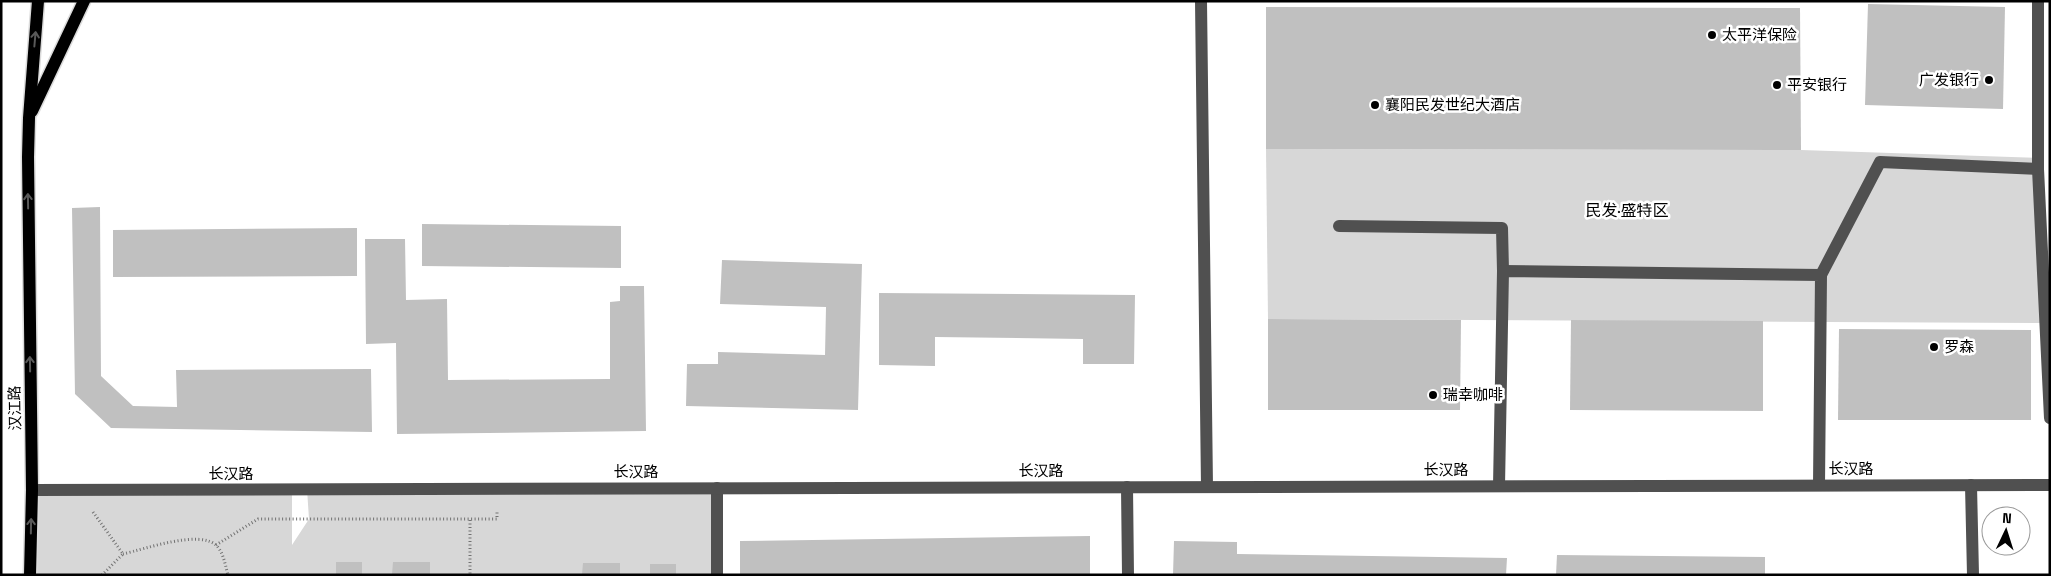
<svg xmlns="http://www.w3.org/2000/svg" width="2051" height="576" font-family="'Space Grotesk','Noto Sans SC',sans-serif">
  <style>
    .green { fill: #d7d7d7 }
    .building { fill: #c0c0c0 }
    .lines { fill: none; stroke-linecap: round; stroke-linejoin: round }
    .major-casing { stroke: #dbdbdb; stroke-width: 15 }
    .path { stroke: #727272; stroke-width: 3; stroke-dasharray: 1 2.5; stroke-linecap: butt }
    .minor { stroke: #505050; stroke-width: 12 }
    .major { stroke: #000; stroke-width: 12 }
    .oneway { stroke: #595959 }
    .poi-dot { fill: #000; stroke: #fff; stroke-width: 2 }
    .labels { text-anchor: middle; stroke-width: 5; stroke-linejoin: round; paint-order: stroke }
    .poi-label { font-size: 15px; fill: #000; stroke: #fff; text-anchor: start }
    .street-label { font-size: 15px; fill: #000; stroke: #fff }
    .neighbourhood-label { font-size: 16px; fill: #000; stroke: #fff }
  </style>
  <rect width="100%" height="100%" fill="#fff"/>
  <g class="green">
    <polygon points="1266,149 1801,150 2038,158 2045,323 1268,319"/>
    <polygon points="717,488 717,575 30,575 32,490 292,490 292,545 309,519 307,489"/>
  </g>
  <g class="building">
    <polygon points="1868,4 2005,7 2003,109 1865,105"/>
    <polygon points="1266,7 1800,8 1801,150 1266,149"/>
    <polygon points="100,207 101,376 133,406 177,407 176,370 371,369 372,432 111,428 75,394 72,208"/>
    <polygon points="422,224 621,226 621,268 422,266"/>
    <polygon points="357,228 357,276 113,277 113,230"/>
    <polygon points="365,239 405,239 406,300 447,299 448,380 610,379 610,302 620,301 620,286 644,286 646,431 397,434 396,343 366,344"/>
    <polygon points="722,260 862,264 858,410 686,406 687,364 718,364 718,352 825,355 826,307 720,304"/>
    <polygon points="879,293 1135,295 1134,364 1083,364 1083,339 935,337 935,366 879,365"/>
    <polygon points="1268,319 1461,320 1460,410 1268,410"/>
    <polygon points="1571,320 1763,321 1763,411 1570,410"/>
    <polygon points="1839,329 2031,330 2031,420 1838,420"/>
    <polygon points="1090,536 1090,575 740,575 740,541"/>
    <polygon points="1174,541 1237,542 1237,554 1507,558 1506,575 1173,575"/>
    <polygon points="1557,555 1765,557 1765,575 1556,575"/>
    <rect x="336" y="562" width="26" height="13"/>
    <polygon points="393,562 430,562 430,575 392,575"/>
    <polygon points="583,563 620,563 620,575 582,575"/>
    <rect x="650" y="564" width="26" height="11"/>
  </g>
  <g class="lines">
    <g class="major-casing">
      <g id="major">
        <polyline points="32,111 84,1"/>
        <polyline points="30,575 32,490 28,157 29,118 38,1"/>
      </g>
    </g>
    <g class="path">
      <polyline points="93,512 123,554 102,575"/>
      <polyline points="470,520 470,575"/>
      <polyline points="216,545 258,519 497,519 497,510"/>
      <path d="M123,554C145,549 201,529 217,546C224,554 225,565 228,575"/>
    </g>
    <g class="minor">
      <polyline points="1201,1 1207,487"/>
      <polyline points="2038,169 2050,418"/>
      <polyline points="1339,226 1502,228 1503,271"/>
      <polyline points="1821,275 1880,162 2038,169 2038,1"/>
      <polyline points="1971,485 1973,575"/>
      <polyline points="1499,486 1503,271 1821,275 1819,485"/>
      <polyline points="1127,487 1128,575"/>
      <polyline points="717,488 717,575"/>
      <polyline points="32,490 2050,485"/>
    </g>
    <use href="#major" class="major"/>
  </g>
  <defs><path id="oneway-shaft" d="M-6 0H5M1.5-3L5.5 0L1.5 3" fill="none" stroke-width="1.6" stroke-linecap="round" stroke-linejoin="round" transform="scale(1.25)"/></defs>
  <g class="oneway">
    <use href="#oneway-shaft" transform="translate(35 39) rotate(-85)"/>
    <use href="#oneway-shaft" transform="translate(28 201) rotate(-91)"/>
    <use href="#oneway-shaft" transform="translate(30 364) rotate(-91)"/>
    <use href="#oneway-shaft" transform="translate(31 526) rotate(-89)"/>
  </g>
  <g class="poi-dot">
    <circle cx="1712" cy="35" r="5"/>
    <circle cx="1989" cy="80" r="5"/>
    <circle cx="1777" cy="85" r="5"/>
    <circle cx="1375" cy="105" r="5"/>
    <circle cx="1934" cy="347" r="5"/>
    <circle cx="1433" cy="395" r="5"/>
  </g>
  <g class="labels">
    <g class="poi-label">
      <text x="1722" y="40">太平洋保险</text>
      <text x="1979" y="85" text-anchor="end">广发银行</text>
      <text x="1787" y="90">平安银行</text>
      <text x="1385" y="110">襄阳民发世纪大酒店</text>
      <text x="1944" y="352">罗森</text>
      <text x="1443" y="400">瑞幸咖啡</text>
    </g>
    <g class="street-label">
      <text transform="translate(15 408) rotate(-91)" y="5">汉江路</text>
      <text x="1851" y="474">长汉路</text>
      <text x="1446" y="475">长汉路</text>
      <text x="1041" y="476">长汉路</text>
      <text x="636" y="477">长汉路</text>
      <text x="231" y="479">长汉路</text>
    </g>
    <g class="neighbourhood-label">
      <text x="1627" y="216">民发·盛特区</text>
    </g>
  </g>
  <rect width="2051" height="576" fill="none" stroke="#000000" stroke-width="5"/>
  <g transform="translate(2006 531) rotate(4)"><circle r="24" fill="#ffffff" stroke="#999999"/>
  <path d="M0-4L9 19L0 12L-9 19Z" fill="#000000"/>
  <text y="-8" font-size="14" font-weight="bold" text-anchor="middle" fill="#000000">N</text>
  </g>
</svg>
